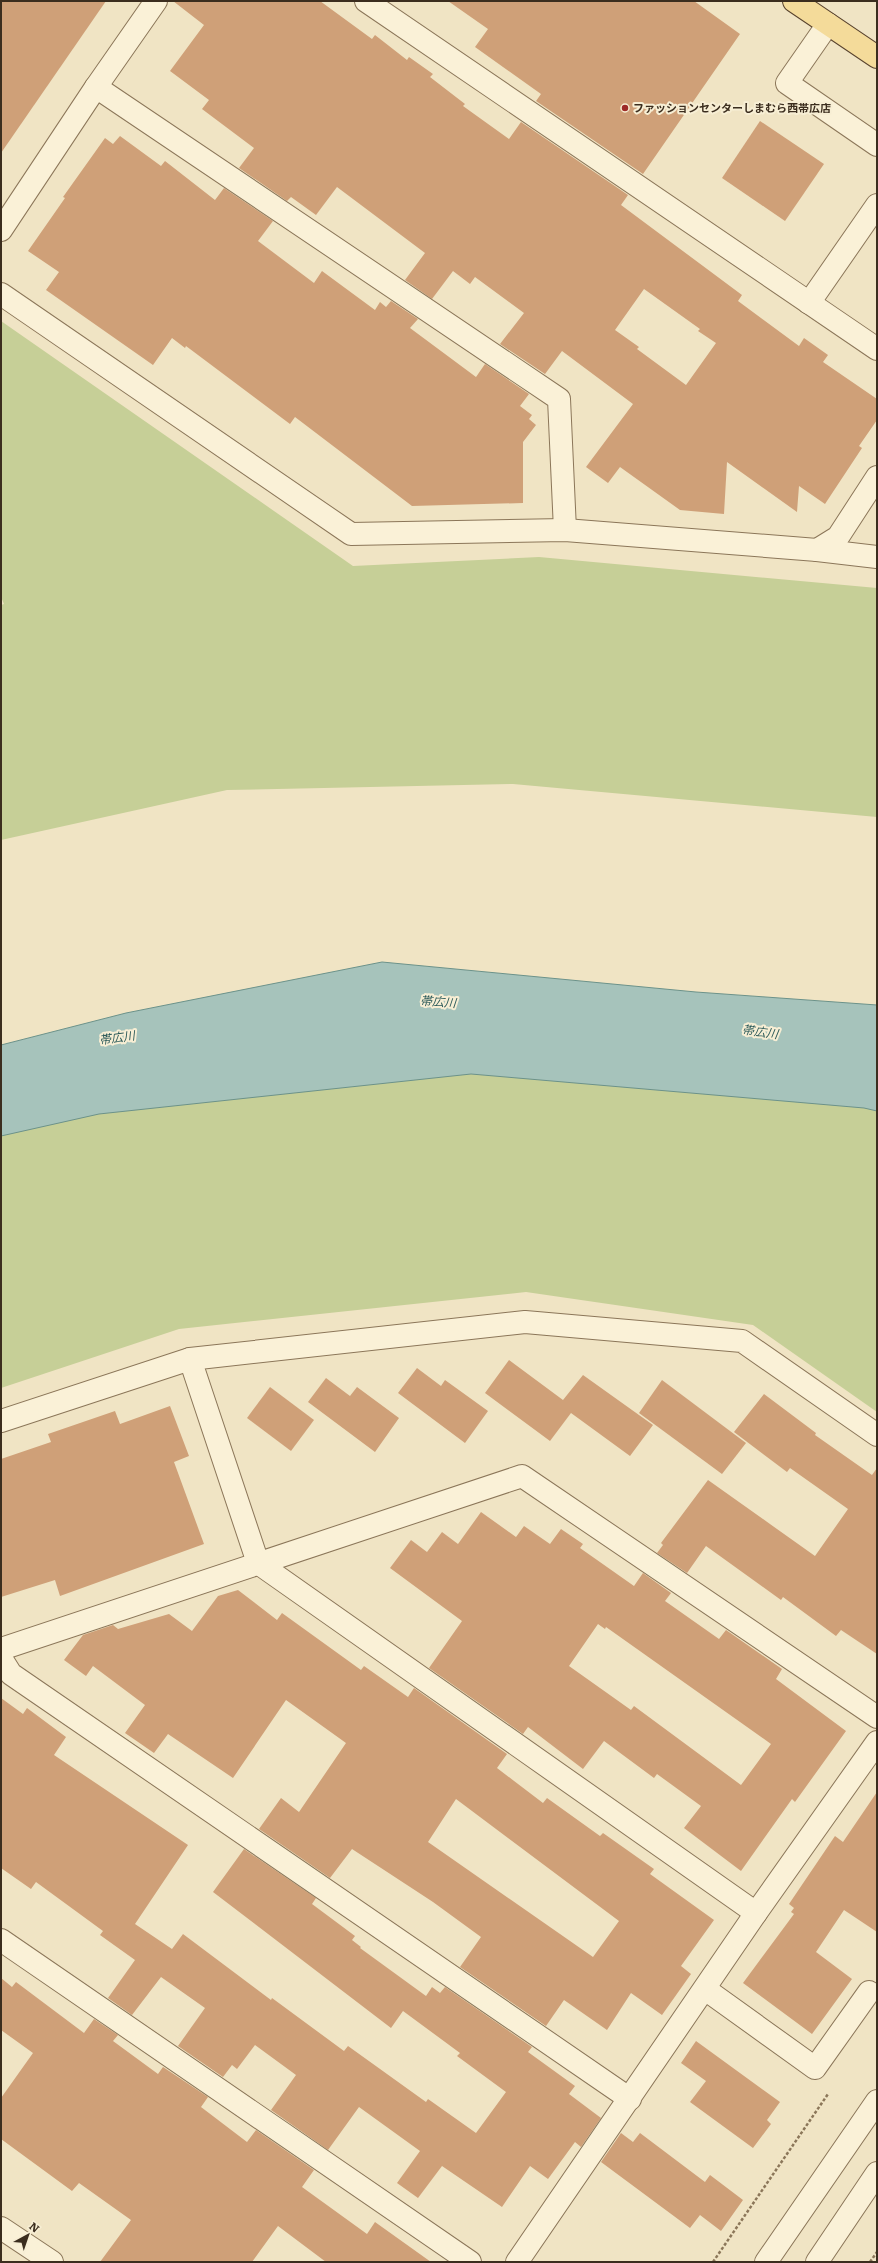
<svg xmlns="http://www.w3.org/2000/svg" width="878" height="2263" font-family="Literata,'Noto Sans JP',serif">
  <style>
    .green { fill: #c6cf97 }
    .water { fill: #a6c3bb; stroke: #6c928a }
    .building { fill: #cfa078; fill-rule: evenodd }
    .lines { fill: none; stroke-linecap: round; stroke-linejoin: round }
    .minor-casing { stroke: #8b7659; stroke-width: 24 }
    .major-casing { stroke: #59432e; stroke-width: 24 }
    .path { stroke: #8b7659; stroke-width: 2.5; stroke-dasharray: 3 2; stroke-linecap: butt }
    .minor { stroke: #faf1d7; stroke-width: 22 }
    .major { stroke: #f4db9a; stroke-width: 22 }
    .poi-dot { fill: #9d2a27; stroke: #f7eed4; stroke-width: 1.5 }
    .labels { text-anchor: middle; stroke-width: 4; stroke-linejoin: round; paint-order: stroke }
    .poi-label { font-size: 11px; font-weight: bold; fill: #3b2d1e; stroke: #f7eed4; text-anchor: start }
    .water-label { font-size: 12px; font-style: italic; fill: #2d5b5a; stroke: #f7eed4 }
  </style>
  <rect width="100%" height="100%" fill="#f0e4c4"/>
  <g class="green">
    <polygon points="1,321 353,566 539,557 877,588 877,817 513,784 227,790 1,840 1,605 4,604 1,597"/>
    <polygon points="419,1049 877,1080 877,1412 753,1325 526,1292 179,1329 1,1388 1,1111"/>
  </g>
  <polygon class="water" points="382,962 696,992 877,1005 877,1111 864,1108 471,1074 99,1114 1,1136 1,1045 126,1013"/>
  <g class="building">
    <polygon points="1,1 106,1 1,153"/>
    <path d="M173,1H320L372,39L375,35L407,60L409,57L433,74L430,77L465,104L463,106L509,139L521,122L628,195L621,205L742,295L738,301L799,346L804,338L828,355L823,362L877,399V420L859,446L862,448L825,504L799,486L797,512L727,462L724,514L680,510L620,467L608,483L586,467L633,404L562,351L545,374L500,344L524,313L475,277L470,284L453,271L432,299L405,280L425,253L337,187L316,215L291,197L287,201L239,168L254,148L202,109L209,100L170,71L204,25ZM644,289L700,329L698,331L716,343L686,385L637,349L639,347L615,330Z"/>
    <polygon points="448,1 694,1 740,34 643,174 536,101 541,94 475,47 488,29"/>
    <polygon points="760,121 824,164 785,221 722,178"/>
    <polygon points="120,136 161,166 165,161 215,200 224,188 273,221 258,241 314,283 322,271 375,310 380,302 386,307 391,301 418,319 410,328 476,377 485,364 529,394 520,406 532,415 529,419 536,425 523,442 523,503 412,506 295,417 290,424 186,346 185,348 172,338 153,365 46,290 59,272 28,251 65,198 63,197 105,138 113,144"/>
    <polygon points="509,1360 563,1400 583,1375 653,1425 630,1456 571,1413 550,1441 485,1393"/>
    <polygon points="417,1368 441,1386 445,1380 488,1411 465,1443 398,1393"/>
    <polygon points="326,1378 350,1396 357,1387 399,1418 375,1452 308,1402"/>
    <polygon points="662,1380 746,1443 722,1474 639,1413"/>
    <polygon points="270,1387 314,1420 291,1451 247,1418"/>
    <polygon points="764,1394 816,1433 815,1435 872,1475 877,1468 877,1654 841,1630 836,1636 783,1597 781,1600 706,1546 687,1573 657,1553 663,1545 661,1543 708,1480 815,1556 848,1509 790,1468 787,1472 734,1432"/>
    <polygon points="170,1406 189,1456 174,1462 204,1544 60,1596 55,1580 1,1597 1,1459 51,1442 48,1434 115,1411 120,1424"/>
    <path d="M481,1512L516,1537L524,1526L550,1544L561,1529L583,1544L580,1548L634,1586L643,1573L671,1593L665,1601L719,1639L726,1630L782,1669L776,1679L846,1731L795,1802L792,1799L741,1871L684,1828L701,1806L657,1774L654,1778L604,1741L583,1769L528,1727L523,1734L429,1668L462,1621L390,1568L411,1540L427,1552L442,1532L458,1544ZM598,1624L605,1629L606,1627L771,1744L741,1785L634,1706L631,1710L569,1666Z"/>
    <path d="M238,1590L277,1620L282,1613L361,1670L364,1666L408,1697L414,1688L507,1754L497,1768L543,1803L547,1798L600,1836L603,1833L654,1869L650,1874L714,1920L681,1966L691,1974L662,2015L631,1993L607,2030L564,2000L546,2026L460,1967L481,1937L433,1902L352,1849L330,1878L259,1829L281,1798L299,1812L346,1743L286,1700L233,1778L168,1734L154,1753L125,1733L145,1705L93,1666L86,1676L64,1660L83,1635L113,1625L118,1629L169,1614L192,1631L218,1596ZM456,1799L619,1921L593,1957L428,1842Z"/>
    <polygon points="1,1698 23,1714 27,1708 66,1737 54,1755 188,1845 135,1924 172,1949 183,1934 271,2000 272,1998 344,2051 348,2046 426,2102 428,2099 476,2133 506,2092 457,2056 460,2053 403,2011 391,2028 213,1892 244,1849 316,1898 312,1904 355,1936 352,1940 361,1947 360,1948 426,1996 432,1987 440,1993 445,1987 532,2047 528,2052 575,2086 569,2094 601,2118 581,2147 575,2142 548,2179 530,2166 502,2207 442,2166 418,2198 397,2183 420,2151 359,2107 328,2150 271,2110 296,2075 255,2045 237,2069 232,2065 223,2077 178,2046 205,2008 161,1977 132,2015 108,1998 135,1960 100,1935 103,1931 36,1882 31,1889 1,1868"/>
    <polygon points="877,1792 877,1932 844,1910 816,1952 852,1979 812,2034 743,1983 794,1914 791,1912 794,1908 789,1904 835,1836 843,1842"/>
    <polygon points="1,1978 12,1987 16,1982 84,2033 94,2019 118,2035 113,2041 158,2074 163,2067 208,2097 201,2107 247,2142 256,2130 314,2170 302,2187 367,2234 375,2222 431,2262 326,2262 278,2226 252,2262 100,2262 131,2220 79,2183 72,2191 1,2139 1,2098 33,2053 1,2030"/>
    <polygon points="696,2041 780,2102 767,2120 771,2124 753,2148 690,2102 706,2081 681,2063"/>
    <polygon points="621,2133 633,2142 640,2133 705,2182 710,2175 743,2200 721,2231 700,2215 690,2228 601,2162"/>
  </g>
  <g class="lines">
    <g class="minor-casing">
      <g id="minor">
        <polyline points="366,1 877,349"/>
        <polyline points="828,24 787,83 877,145"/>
        <polyline points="96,87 559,399 565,530"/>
        <polyline points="1,230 96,87 156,1"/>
        <polyline points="1,294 351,534 565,530 817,550 877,557"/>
        <polyline points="809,303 877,205"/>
        <polyline points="817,550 838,537 877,477"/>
        <polyline points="190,1359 258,1563 756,1913"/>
        <polyline points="1,1421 190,1359 525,1322 742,1341 877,1435"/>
        <polyline points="1,1649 522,1476 877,1717"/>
        <polyline points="1,1658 11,1674 630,2099"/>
        <polyline points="1,1940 470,2262"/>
        <polyline points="705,1989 815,2068 869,1992"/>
        <polyline points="1,2228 52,2262"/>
        <polyline points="517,2262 756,1913 877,1742"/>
        <polyline points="766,2262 877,2101"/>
        <polyline points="817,2262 877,2173"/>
      </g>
    </g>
    <g class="major-casing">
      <polyline id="major" points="794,1 877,57"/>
    </g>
    <g class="path">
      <polyline points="713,2262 828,2094"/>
      <polyline points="870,2262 877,2252"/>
    </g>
    <use href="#minor" class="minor"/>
    <use href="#major" class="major"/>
  </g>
  <circle class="poi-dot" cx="625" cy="108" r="4"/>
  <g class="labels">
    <g class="poi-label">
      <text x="633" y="112">ファッションセンターしまむら西帯広店</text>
    </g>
    <g class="water-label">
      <text transform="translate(438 1002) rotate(4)" y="4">帯広川</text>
      <text transform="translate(760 1032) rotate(8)" y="4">帯広川</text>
      <text transform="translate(117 1038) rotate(-8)" y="4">帯広川</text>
    </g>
  </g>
  <rect width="878" height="2263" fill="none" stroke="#3b2d1e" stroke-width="4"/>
  <g transform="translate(28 2235) rotate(40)" stroke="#f7eed4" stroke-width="3" paint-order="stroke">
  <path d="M0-3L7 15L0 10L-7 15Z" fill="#3b2d1e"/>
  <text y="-6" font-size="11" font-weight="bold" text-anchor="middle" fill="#3b2d1e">N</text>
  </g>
</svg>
